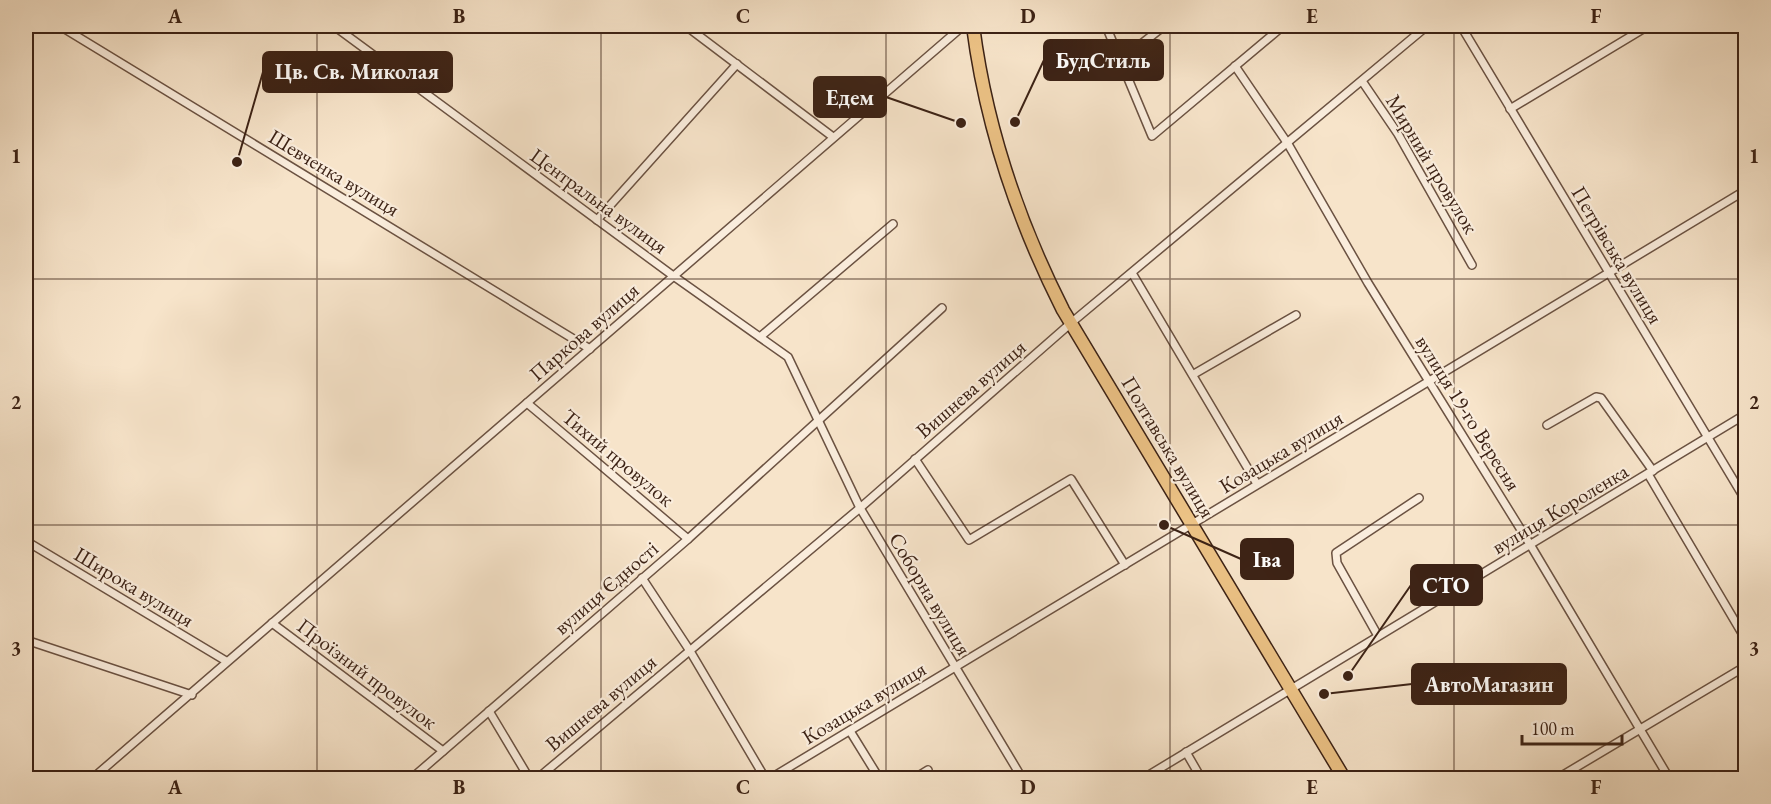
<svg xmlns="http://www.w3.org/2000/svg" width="1771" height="804" font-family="'EB Garamond',serif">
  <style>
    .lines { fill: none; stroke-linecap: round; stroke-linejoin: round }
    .street-casing { stroke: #6b5242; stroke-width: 10 }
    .highway-casing { stroke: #3c2215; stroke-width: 15 }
    .street { stroke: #faeddd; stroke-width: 7 }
    .highway { stroke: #ecc285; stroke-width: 12 }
    .grid { fill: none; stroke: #3c2215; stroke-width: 1.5; stroke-opacity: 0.55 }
    .labels { text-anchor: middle; stroke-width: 4.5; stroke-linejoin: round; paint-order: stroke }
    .street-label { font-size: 21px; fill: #3c2215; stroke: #faeddd }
    .leader { fill: none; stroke: #3c2215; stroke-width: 2 }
    .callout-dot { fill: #3c2215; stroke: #faeddd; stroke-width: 2 }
    .callout { fill: #3c2215; stroke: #3c2215; stroke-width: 2 }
    .callout-label { font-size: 22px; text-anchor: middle; font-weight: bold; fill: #fff }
    .neatline { fill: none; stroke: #3c2215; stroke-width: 2 }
    .grid-label { font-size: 20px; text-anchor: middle; font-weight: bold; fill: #3c2215 }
  </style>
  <rect width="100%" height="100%" fill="#f7e4ca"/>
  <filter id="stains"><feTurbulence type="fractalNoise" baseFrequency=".00333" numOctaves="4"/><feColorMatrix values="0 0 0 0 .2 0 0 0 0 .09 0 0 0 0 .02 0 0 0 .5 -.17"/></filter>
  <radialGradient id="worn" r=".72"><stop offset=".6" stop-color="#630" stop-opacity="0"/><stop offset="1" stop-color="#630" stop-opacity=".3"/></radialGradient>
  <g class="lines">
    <g class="street-casing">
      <g id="street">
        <polyline points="60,26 590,349"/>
        <polyline points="334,26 672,275 788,357 860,508 1022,778"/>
        <polyline points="686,26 833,137"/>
        <polyline points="1106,26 1152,136 1283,26"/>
        <polyline points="1461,26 1746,501"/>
        <polyline points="1743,26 1746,30"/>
        <polyline points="1121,60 1164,26"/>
        <polyline points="1235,66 1288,144 1368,283 1531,546 1669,778"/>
        <polyline points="1362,81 1398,134 1472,265"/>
        <polyline points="1510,109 1648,26"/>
        <polyline points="597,220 737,64"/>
        <polyline points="1132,273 1257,484"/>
        <polyline points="760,337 893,224"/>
        <polyline points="1194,374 1296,315"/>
        <polyline points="527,403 688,539"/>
        <polyline points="1547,425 1596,397 1601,398 1653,471"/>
        <polyline points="915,459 969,540 1071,479 1125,565"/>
        <polyline points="1648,474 1746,640"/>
        <polyline points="26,541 226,661"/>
        <polyline points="642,578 690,651 765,778"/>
        <polyline points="272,623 443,751"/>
        <polyline points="1378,636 1337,563 1336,553 1419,498"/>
        <polyline points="26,640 192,695"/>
        <polyline points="489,711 529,778"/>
        <polyline points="850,731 879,778"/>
        <polyline points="1186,752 1201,778"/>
        <polyline points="93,778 963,26"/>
        <polyline points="412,778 688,539 942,308"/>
        <polyline points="538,778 860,508 1071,323 1427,26"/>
        <polyline points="771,778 1746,190"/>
        <polyline points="915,778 928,770"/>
        <polyline points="1144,778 1746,414"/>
        <polyline points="1558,778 1746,666"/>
      </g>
    </g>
    <g class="highway-casing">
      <path id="highway" d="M973,26C986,127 1017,219 1063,310L1344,778"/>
    </g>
    <use href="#street" class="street"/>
    <use href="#highway" class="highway"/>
  </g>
  <path class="grid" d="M317,26V778M601,26V778M886,26V778M1170,26V778M1454,26V778M26,279H1746M26,525H1746"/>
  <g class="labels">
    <g class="street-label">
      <text transform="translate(1432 164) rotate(59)" y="7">Мирний провулок</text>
      <text transform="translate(334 173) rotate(31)" y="7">Шевченка вулиця</text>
      <text transform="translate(599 201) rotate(36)" y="7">Центральна вулиця</text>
      <text transform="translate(1617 255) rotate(59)" y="7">Петрівська вулиця</text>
      <text transform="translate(584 332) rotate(-41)" y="7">Паркова вулиця</text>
      <text transform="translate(971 389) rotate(-41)" y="7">Вишнева вулиця</text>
      <text transform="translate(1468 413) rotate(58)" y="7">вулиця 19-го Вересня</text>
      <text transform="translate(1168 447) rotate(59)" y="7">Полтавська вулиця</text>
      <text transform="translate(1281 452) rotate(-31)" y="7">Козацька вулиця</text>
      <text transform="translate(618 458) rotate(40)" y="7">Тихий провулок</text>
      <text transform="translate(1560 509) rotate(-31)" y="7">вулиця Короленка</text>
      <text transform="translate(134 587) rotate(31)" y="7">Широка вулиця</text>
      <text transform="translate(606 588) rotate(-41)" y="7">вулиця Єдності</text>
      <text transform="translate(930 594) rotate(59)" y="7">Соборна вулиця</text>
      <text transform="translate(367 674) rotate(37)" y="7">Проїзний провулок</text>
      <text transform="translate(601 703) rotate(-40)" y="7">Вишнева вулиця</text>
      <text transform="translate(864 703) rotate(-31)" y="7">Козацька вулиця</text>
    </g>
  </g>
  <path class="leader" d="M1015 122L1044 60M237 162L263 72M961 123L886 97M1164 525L1241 559M1348 676L1411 585M1324 694L1412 684"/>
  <g class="callout-dot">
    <circle cx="1015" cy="122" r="6"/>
    <circle cx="237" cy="162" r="6"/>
    <circle cx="961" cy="123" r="6"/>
    <circle cx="1164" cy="525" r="6"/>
    <circle cx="1348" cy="676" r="6"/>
    <circle cx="1324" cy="694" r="6"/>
  </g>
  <g class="callout">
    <rect x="1044" y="40" width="119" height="40" rx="6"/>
    <rect x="263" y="52" width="189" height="40" rx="6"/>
    <rect x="814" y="77" width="72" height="40" rx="6"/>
    <rect x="1241" y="539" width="52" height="40" rx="6"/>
    <rect x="1411" y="565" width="71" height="40" rx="6"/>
    <rect x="1412" y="664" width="154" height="40" rx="6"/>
  </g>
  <g class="callout-label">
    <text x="1103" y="68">БудСтиль</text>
    <text x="357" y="79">Цв. Св. Миколая</text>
    <text x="850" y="105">Едем</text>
    <text x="1267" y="567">Іва</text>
    <text x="1446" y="593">СТО</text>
    <text x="1489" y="692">АвтоМагазин</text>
  </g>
  <rect width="1771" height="804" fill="none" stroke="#f7e4ca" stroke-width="66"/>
  <path d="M1522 735v9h100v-9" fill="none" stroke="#3c2215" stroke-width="3"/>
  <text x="1531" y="735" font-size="18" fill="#3c2215" stroke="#faeddd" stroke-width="4.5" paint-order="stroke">100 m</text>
  <rect x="33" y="33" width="1705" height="738" class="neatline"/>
  <g class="grid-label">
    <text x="175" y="23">A</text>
    <text x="459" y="23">B</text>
    <text x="743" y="23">C</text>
    <text x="1028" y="23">D</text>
    <text x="1312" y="23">E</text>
    <text x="1596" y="23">F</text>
    <text x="16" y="163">1</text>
    <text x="1754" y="163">1</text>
    <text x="16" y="409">2</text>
    <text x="1754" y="409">2</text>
    <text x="16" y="655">3</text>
    <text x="1754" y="655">3</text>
    <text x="175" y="794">A</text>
    <text x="459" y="794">B</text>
    <text x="743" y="794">C</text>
    <text x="1028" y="794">D</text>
    <text x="1312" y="794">E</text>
    <text x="1596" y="794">F</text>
  </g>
  <rect width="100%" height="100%" filter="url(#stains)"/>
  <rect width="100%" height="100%" fill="url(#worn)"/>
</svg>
